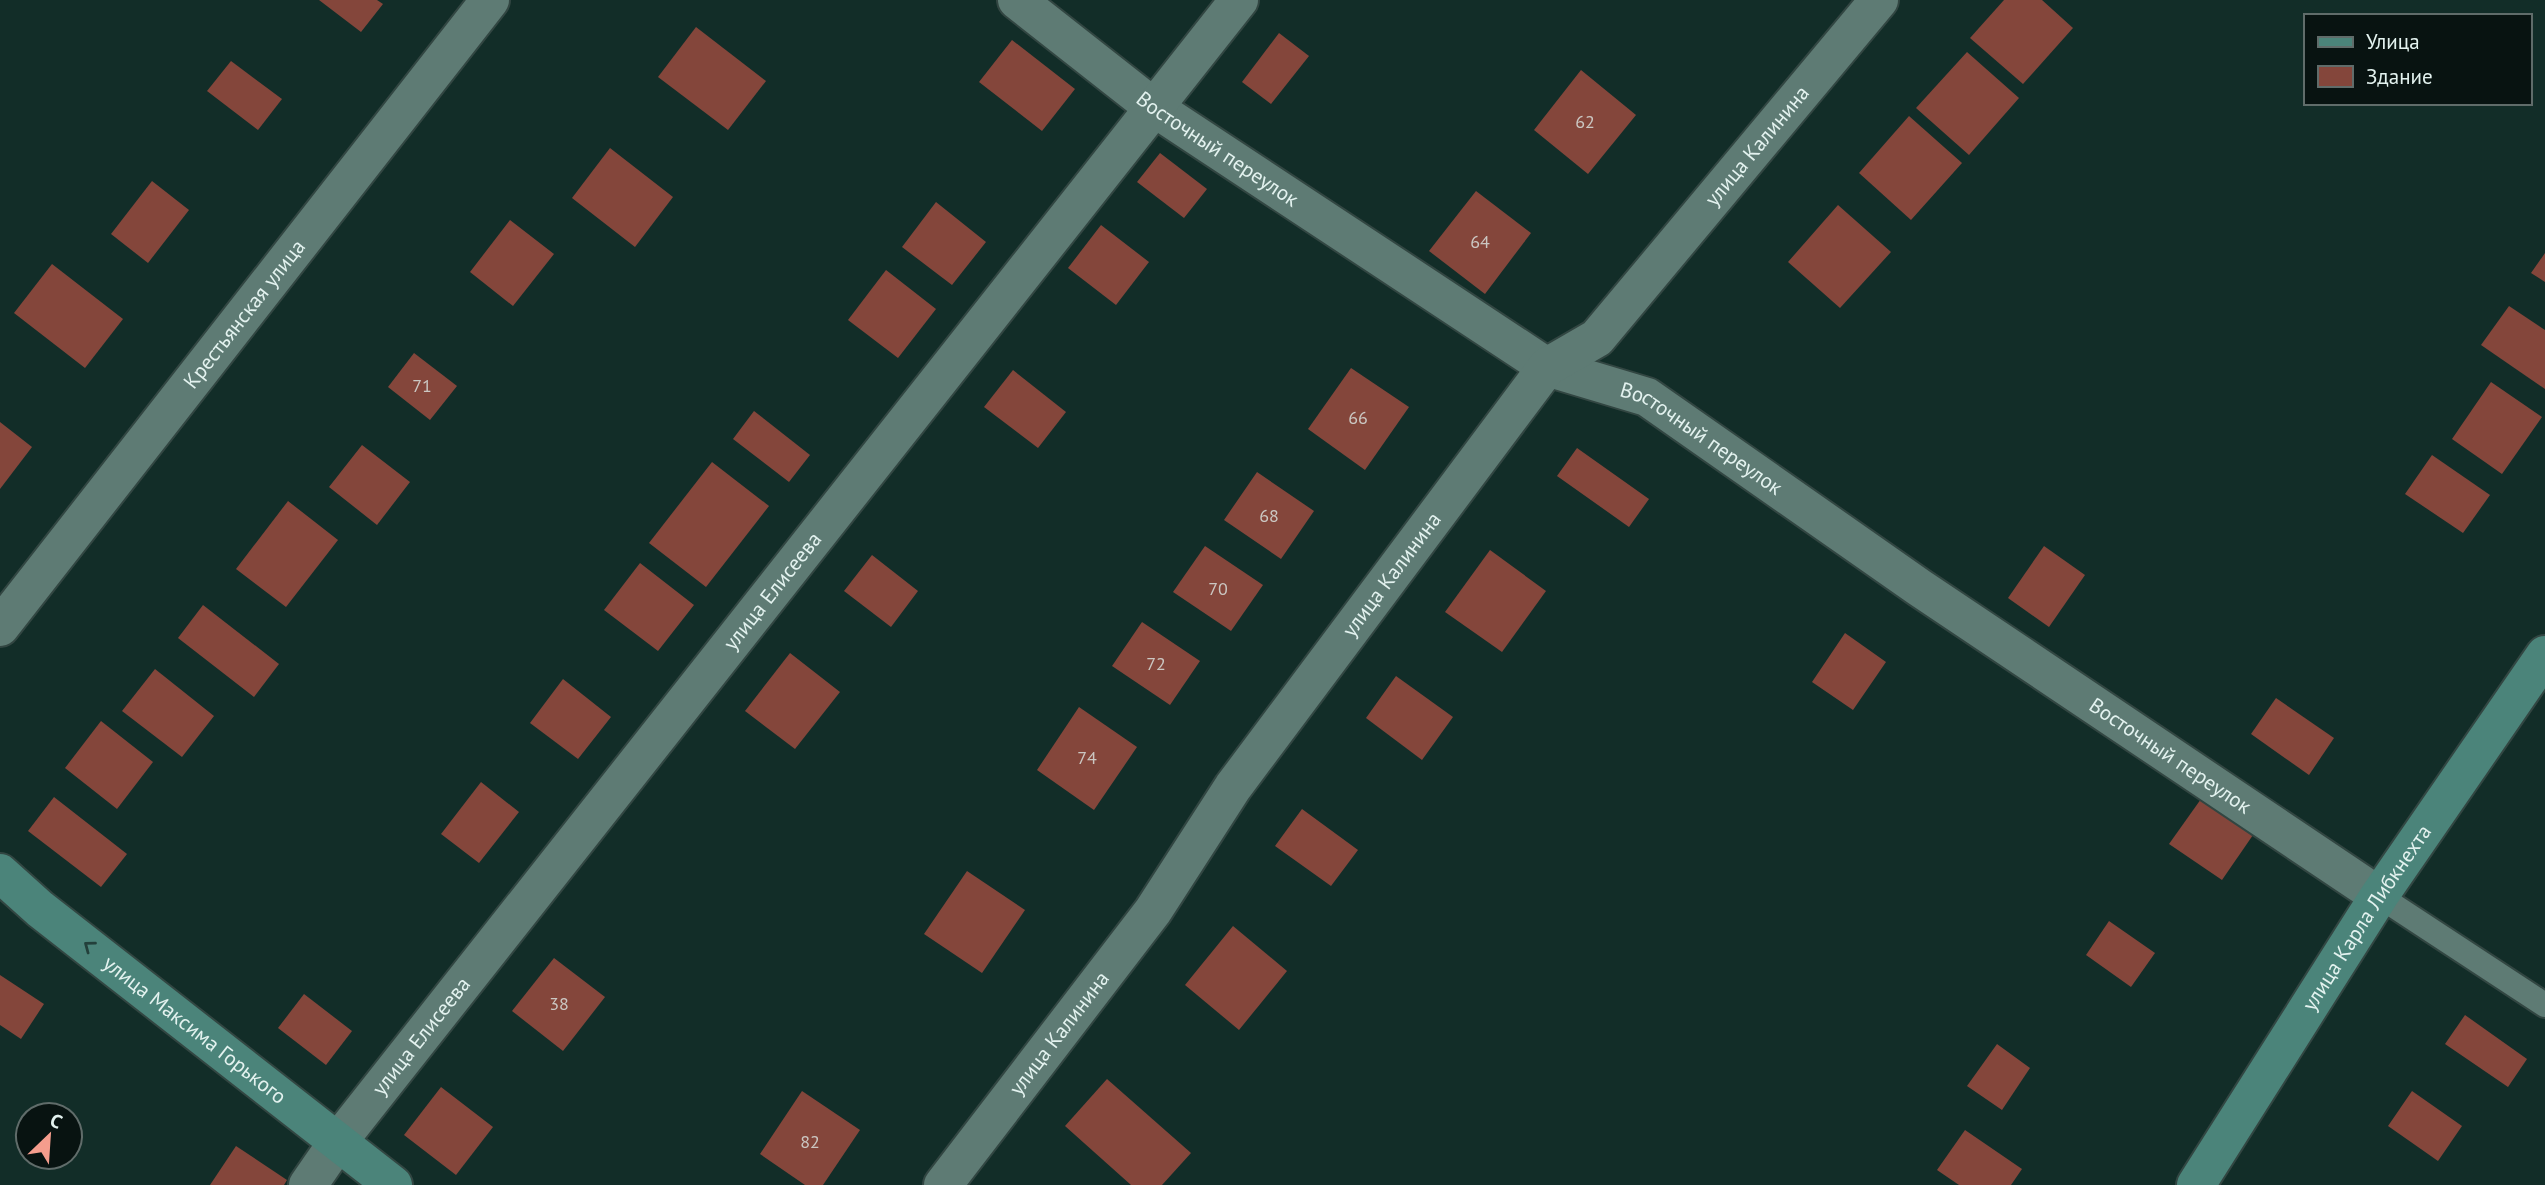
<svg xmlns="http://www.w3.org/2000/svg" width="2545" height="1185" font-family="'PT Sans',sans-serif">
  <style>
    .building { fill: #84463b }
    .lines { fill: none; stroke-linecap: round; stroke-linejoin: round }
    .lane-casing { stroke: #324642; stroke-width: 28 }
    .street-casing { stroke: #324642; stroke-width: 42 }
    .secondary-casing { stroke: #324642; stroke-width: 42 }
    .lane { stroke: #5e7b74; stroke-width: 24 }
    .street { stroke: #5e7b74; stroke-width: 38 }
    .secondary { stroke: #4b847a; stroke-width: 38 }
    .oneway { stroke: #23403b }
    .labels { text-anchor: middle; stroke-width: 5; stroke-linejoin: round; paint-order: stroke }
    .number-label { font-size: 18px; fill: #cbc7c2 }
    .street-label { font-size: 21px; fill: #e3f2ef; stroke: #081311 }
  </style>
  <rect width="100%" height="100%" fill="#122d28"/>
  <g class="building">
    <polygon points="319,0 377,0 383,4 361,32"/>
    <polygon points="2004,0 2042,0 2073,28 2023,84 1970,38"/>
    <polygon points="696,27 766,81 728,130 658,77"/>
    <polygon points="1279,33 1309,56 1271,104 1242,82"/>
    <polygon points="1012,40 1075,89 1042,131 979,82"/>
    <polygon points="1967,52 2019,98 1969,155 1916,108"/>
    <polygon points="231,61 282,99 258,130 207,91"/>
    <polygon points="1581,70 1636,115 1588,174 1534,130"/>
    <polygon points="1909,116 1962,163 1911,220 1859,173"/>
    <polygon points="610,148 673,197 635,247 572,198"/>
    <polygon points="1160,153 1207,189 1184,218 1137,182"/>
    <polygon points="152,181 189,210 148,263 111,234"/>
    <polygon points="1476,191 1531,233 1485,294 1429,251"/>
    <polygon points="936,202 986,242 952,285 902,247"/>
    <polygon points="1838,205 1891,252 1840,308 1788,262"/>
    <polygon points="510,220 554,254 513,306 470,272"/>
    <polygon points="1101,225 1149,262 1116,305 1068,268"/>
    <polygon points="2545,253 2545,282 2531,273"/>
    <polygon points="52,264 123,319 85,368 14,313"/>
    <polygon points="886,270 936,309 898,358 848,320"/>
    <polygon points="2509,306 2545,330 2545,389 2481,345"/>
    <polygon points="414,353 457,386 430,420 388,387"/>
    <polygon points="1351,368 1409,407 1365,470 1308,429"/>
    <polygon points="1013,370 1066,412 1038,448 984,407"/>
    <polygon points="2491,382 2542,417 2502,474 2452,439"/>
    <polygon points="754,411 810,455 789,482 733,439"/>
    <polygon points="0,422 32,447 0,489"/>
    <polygon points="362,445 410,482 377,525 329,487"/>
    <polygon points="1577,448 1649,499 1629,527 1557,476"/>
    <polygon points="2432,455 2490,495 2463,533 2405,494"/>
    <polygon points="712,462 769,506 706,587 649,543"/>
    <polygon points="1257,472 1314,511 1281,559 1224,520"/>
    <polygon points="288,501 338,540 286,607 236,569"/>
    <polygon points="1205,546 1263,585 1231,631 1173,592"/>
    <polygon points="2044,546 2085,575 2049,627 2008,598"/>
    <polygon points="1490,550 1546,591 1502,652 1445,612"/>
    <polygon points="872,555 918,591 891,627 844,591"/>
    <polygon points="640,563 694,605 658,651 604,610"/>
    <polygon points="203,605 279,664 254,697 178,638"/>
    <polygon points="1142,622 1200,661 1170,705 1112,666"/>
    <polygon points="1845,633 1886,662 1853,710 1812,682"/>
    <polygon points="790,653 840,692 795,749 745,711"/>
    <polygon points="155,669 214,716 182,757 122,711"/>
    <polygon points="1396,676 1453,717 1422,760 1366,718"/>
    <polygon points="563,679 611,717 578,759 530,723"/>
    <polygon points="2276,698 2334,738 2309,775 2251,734"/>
    <polygon points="1079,707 1137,747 1094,810 1037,770"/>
    <polygon points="101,721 153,762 117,809 65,768"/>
    <polygon points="481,782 519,812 479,863 441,834"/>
    <polygon points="54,797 127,854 101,887 28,831"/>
    <polygon points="2201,799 2253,835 2222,880 2169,844"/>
    <polygon points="1302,809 1358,850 1331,886 1275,846"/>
    <polygon points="967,871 1025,910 982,973 924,934"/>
    <polygon points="2109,921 2155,953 2131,987 2086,955"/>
    <polygon points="1233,926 1287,971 1239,1030 1185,985"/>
    <polygon points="554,958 605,997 563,1051 512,1011"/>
    <polygon points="0,975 44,1004 21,1039 0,1025"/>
    <polygon points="304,994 352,1031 326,1065 278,1028"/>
    <polygon points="2465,1015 2527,1059 2508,1087 2445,1044"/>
    <polygon points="1997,1044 2030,1068 2002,1110 1967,1086"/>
    <polygon points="1107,1079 1191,1153 1162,1185 1131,1185 1065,1126"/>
    <polygon points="441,1087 493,1127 456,1175 404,1135"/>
    <polygon points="802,1091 860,1130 823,1185 805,1185 760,1154"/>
    <polygon points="2412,1091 2462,1126 2438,1161 2388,1126"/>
    <polygon points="1965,1130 2022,1169 2011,1185 1959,1185 1937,1170"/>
    <polygon points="236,1146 287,1180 284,1185 210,1185"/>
  </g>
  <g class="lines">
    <g class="lane-casing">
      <polyline id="lane" points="2379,896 2545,1005"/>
    </g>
    <g class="street-casing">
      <g id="street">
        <path id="s1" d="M1017,0L1153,107L1547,367L1647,397L1920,588L2379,896"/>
        <path id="s2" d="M0,627L490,0"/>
        <path id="s3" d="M308,1185L337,1143L1239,0"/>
        <path id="s4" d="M943,1185L1153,911L1233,787L1547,367L1597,338L1879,0"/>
      </g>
    </g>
    <g class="secondary-casing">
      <g id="secondary">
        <path id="s5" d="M0,873L40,909L393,1185"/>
        <path id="s6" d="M2196,1185L2379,896L2545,655"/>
      </g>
    </g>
    <use href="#lane" class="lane"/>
    <use href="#street" class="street"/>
    <use href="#secondary" class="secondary"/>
  </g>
  <defs><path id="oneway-chevron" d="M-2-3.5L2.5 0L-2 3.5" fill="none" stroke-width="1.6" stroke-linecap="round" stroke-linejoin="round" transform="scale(1.75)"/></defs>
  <use class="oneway" href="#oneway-chevron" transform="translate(89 946) rotate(-143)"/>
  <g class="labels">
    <g class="number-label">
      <text x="1585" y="128">62</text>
      <text x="1480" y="248">64</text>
      <text x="422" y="392">71</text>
      <text x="1358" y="424">66</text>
      <text x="1269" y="522">68</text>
      <text x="1218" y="595">70</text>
      <text x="1156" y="670">72</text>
      <text x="1087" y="764">74</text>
      <text x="559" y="1010">38</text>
      <text x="810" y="1148">82</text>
    </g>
    <g class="street-label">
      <text dy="7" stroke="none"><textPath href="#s4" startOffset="1325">улица Калинина</textPath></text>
      <text dy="7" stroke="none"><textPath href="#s1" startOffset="250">Восточный переулок</textPath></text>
      <text dy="7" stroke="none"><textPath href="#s2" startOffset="397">Крестьянская улица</textPath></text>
      <text dy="7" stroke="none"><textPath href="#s1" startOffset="817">Восточный переулок</textPath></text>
      <text dy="7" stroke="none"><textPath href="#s4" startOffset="758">улица Калинина</textPath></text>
      <text dy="7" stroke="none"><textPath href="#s3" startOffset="754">улица Елисеева</textPath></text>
      <text dy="7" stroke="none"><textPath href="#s1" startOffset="1384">Восточный переулок</textPath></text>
      <text dy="7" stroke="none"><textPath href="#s6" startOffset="317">улица Карла Либкнехта</textPath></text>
      <text dy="7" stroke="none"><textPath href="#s5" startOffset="250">улица Максима Горького</textPath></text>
      <text dy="7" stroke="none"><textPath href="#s4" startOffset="191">улица Калинина</textPath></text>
      <text dy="7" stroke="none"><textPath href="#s3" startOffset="187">улица Елисеева</textPath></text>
    </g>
  </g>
  <rect x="2304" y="14" width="228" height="91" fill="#081311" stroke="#606c6a" stroke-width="2"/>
  <rect x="2318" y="37" width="35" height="10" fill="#4b847a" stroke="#606c6a" stroke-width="2"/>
  <text x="2366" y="49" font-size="21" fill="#e3f2ef">Улица</text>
  <rect x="2318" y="66" width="35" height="21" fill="#84463b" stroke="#606c6a" stroke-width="2"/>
  <text x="2366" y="84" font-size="21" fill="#e3f2ef">Здание</text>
  <g transform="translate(49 1136) rotate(25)"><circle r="33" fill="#081311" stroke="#606c6a" stroke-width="2"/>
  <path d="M0-5L12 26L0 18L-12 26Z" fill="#f59d8d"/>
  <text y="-10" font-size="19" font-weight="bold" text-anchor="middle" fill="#e3f2ef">С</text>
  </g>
</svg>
